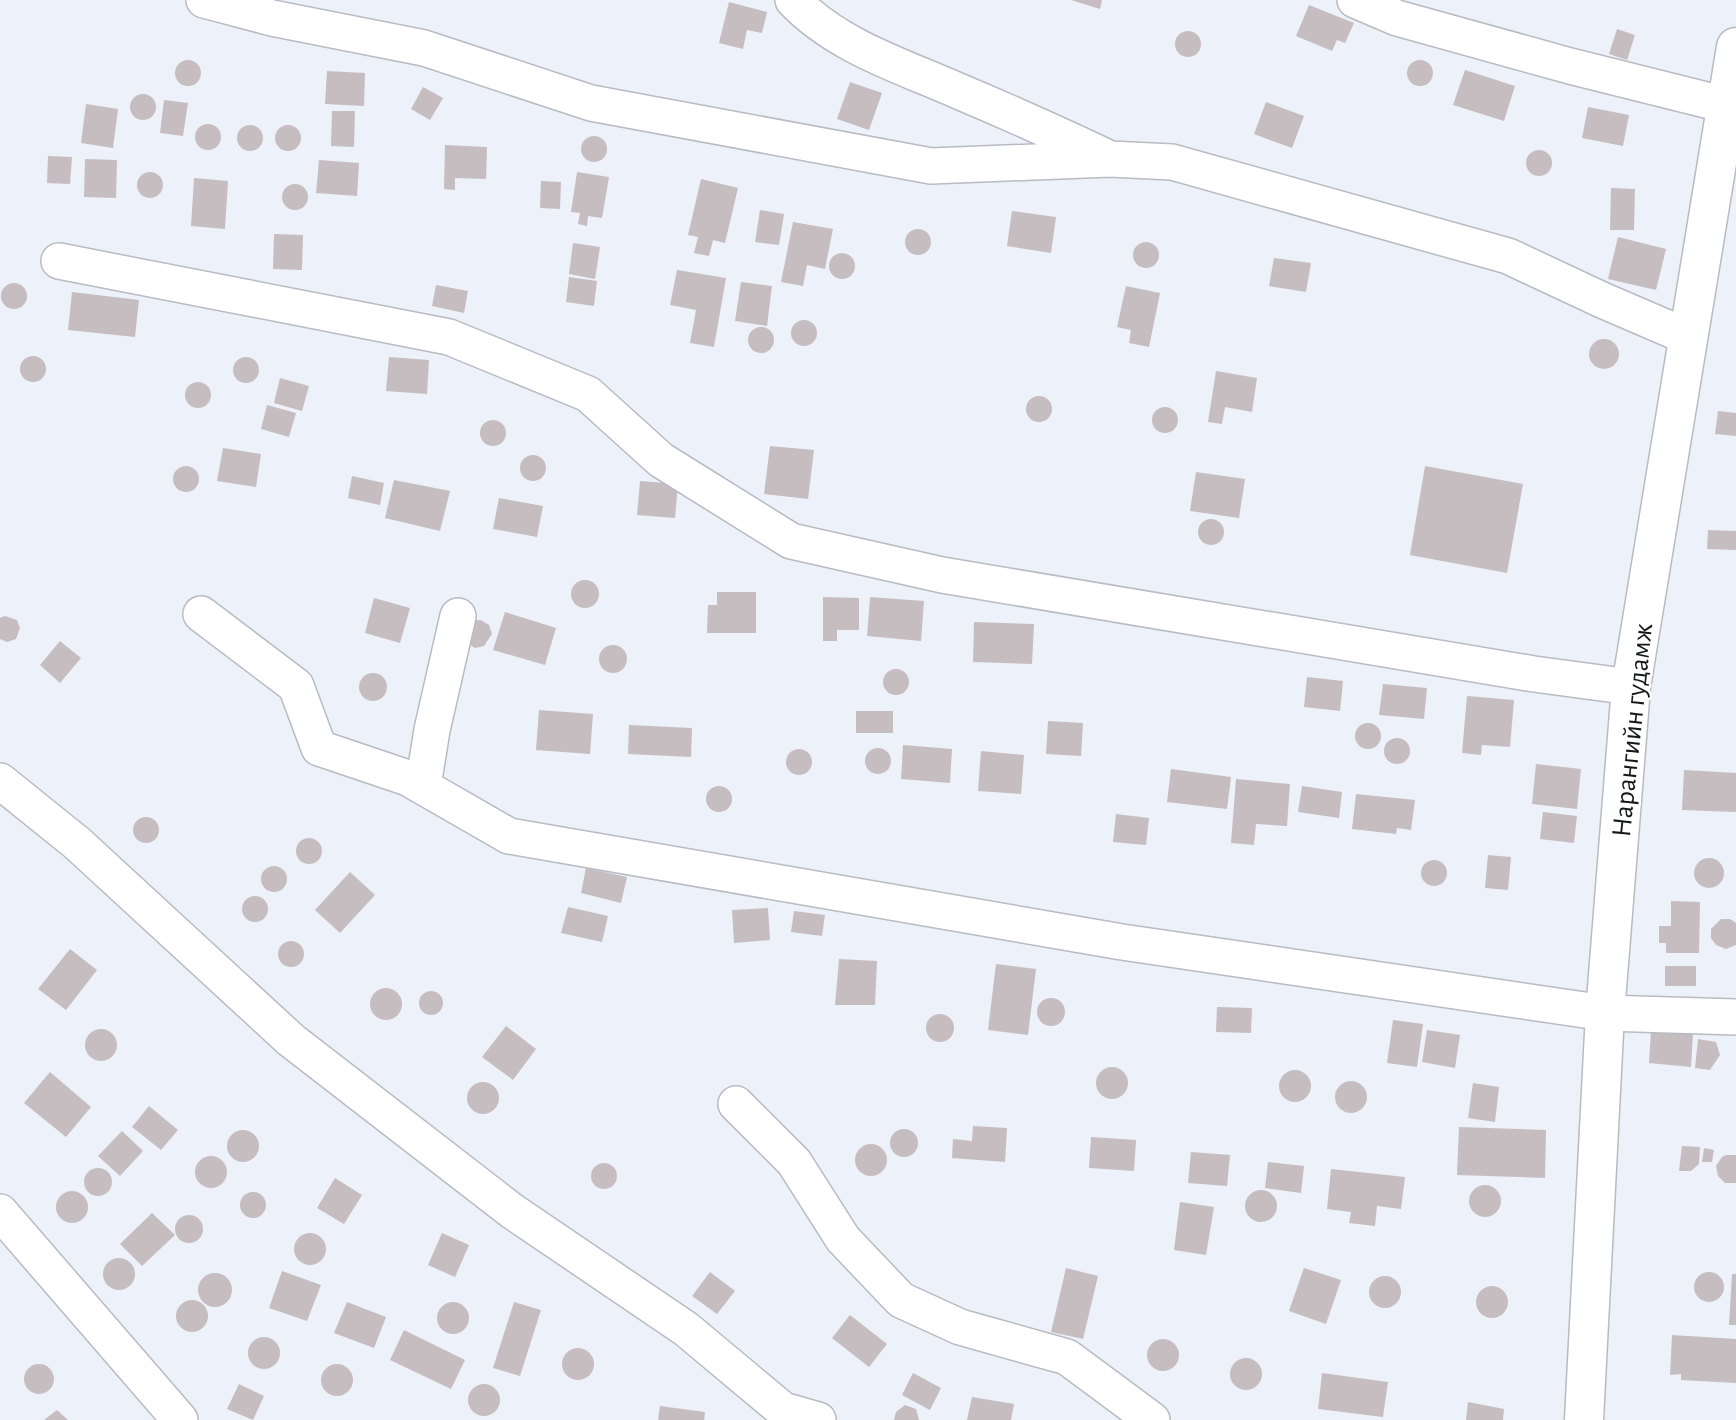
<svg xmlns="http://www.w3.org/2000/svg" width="1736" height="1420" font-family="'Alegreya Sans',sans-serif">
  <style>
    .building { fill: #c6bdc1 }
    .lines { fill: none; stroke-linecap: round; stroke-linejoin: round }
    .minor-casing { stroke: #b8bbc3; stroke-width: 38 }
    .secondary-casing { stroke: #b8bbc3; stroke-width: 41 }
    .minor { stroke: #fff; stroke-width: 35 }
    .secondary { stroke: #fff; stroke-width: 38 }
    .labels { text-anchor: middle; stroke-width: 5; stroke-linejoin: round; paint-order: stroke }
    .street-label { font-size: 28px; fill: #161719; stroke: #fefefe }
  </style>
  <rect width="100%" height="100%" fill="#edf1f9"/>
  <g class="building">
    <polygon points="1071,0 1102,0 1100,9"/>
    <polygon points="729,2 767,12 762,33 747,30 743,49 719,43"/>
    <polygon points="1309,5 1354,23 1345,43 1337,40 1332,51 1296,36"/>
    <polygon points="1617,29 1635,35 1627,60 1609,54"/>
    <circle cx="1188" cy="44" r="13"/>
    <circle cx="1420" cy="73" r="13"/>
    <circle cx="188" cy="73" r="13"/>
    <polygon points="1465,70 1515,86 1504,121 1453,105"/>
    <polygon points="327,71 365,73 364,106 325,104"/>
    <polygon points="850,82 882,93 869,130 837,119"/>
    <polygon points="423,87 443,98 430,120 411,109"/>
    <circle cx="143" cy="107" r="13"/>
    <polygon points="164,100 188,103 183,136 160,133"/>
    <polygon points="1266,102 1304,116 1292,148 1254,134"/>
    <polygon points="86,104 118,109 113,148 81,143"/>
    <polygon points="1588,107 1629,115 1623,146 1582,138"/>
    <polygon points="332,111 355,111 354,147 331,146"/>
    <circle cx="208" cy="137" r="13"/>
    <circle cx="288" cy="138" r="13"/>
    <circle cx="250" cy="138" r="13"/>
    <circle cx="594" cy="149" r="13"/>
    <polygon points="445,145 487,147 486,179 455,178 455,190 444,189"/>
    <circle cx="1539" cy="163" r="13"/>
    <polygon points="48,156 72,157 70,184 47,183"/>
    <polygon points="85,159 117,160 116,198 84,197"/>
    <polygon points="319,160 359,163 357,196 316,193"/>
    <circle cx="150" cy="185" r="13"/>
    <polygon points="577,172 609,177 602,218 588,216 587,226 578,224 580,213 571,212"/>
    <polygon points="194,178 228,181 225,229 191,226"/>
    <polygon points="701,179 738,188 725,243 713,240 709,256 694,253 698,237 688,235"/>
    <polygon points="541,181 561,182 560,209 540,208"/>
    <circle cx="295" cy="197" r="13"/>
    <polygon points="1611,188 1635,189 1634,230 1610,230"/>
    <polygon points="760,210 784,214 779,245 755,242"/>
    <polygon points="1012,211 1056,217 1051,253 1007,246"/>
    <polygon points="793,222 833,229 825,269 807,265 803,286 781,282"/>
    <circle cx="918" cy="242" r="13"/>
    <polygon points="274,234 303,235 302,270 273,269"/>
    <polygon points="1618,237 1666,249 1656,290 1608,279"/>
    <circle cx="1146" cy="255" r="13"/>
    <polygon points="573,243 600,247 595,279 569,274"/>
    <circle cx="842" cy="266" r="13"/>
    <polygon points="1274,258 1311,263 1306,292 1269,286"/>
    <polygon points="677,270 726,278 714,347 690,343 696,310 670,305"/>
    <polygon points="569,277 597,281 594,306 566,302"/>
    <polygon points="741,282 772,286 767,326 735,321"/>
    <circle cx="14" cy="296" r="13"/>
    <polygon points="436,285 468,291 464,313 432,306"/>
    <polygon points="1126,286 1160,293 1149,347 1129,343 1131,330 1117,327"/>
    <polygon points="72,292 139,300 135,337 68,330"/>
    <circle cx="804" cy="333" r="13"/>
    <circle cx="761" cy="340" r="13"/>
    <circle cx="1604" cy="354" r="15"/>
    <circle cx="33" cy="369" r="13"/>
    <circle cx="246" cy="370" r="13"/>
    <polygon points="389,357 429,360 427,394 386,391"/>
    <polygon points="1216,371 1257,378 1252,412 1225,407 1222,424 1208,422"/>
    <polygon points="280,378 309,386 302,411 274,403"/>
    <circle cx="198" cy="395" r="13"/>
    <circle cx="1039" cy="409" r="13"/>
    <polygon points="267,405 296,413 289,437 261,429"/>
    <circle cx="1165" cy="420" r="13"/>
    <polygon points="1718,411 1736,413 1736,436 1715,434"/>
    <circle cx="493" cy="433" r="13"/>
    <polygon points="770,446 814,450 808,499 764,494"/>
    <polygon points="223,448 261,454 256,487 217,481"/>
    <circle cx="533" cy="468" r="13"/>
    <circle cx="186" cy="479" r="13"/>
    <polygon points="1425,466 1523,484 1507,573 1410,555"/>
    <polygon points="1196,472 1245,479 1239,518 1190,511"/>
    <polygon points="352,476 384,483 380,505 348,498"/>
    <polygon points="394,480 450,491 440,531 385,518"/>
    <polygon points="640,481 678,484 675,518 637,515"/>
    <polygon points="499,498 543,506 537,537 493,529"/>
    <circle cx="1211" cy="532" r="13"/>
    <polygon points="1708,530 1736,531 1736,550 1707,549"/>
    <circle cx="585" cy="594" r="14"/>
    <polygon points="717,592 756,592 756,633 707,633 708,605 717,605"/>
    <polygon points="823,597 859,598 859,630 837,630 837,641 823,641"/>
    <polygon points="870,597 924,601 921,641 867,636"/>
    <polygon points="374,598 410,608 400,643 365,633"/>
    <polygon points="505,612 556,628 545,665 493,650"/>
    <polygon points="5,616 17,620 20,628 16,639 7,642 0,639 0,618"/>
    <polygon points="481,620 489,625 492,634 484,646 475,648 467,643 472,621"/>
    <polygon points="974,622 1034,624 1032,664 973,662"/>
    <polygon points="60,641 81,658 60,683 40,665"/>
    <circle cx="613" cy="659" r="14"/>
    <circle cx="896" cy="682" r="13"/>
    <circle cx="373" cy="687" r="14"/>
    <polygon points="1307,677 1343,681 1340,711 1304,707"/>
    <polygon points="1383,684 1427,688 1424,719 1379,715"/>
    <polygon points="1467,696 1514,700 1510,747 1482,745 1481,755 1462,753"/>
    <polygon points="539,710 593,714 590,754 536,750"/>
    <rect x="856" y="711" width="37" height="22"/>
    <polygon points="1048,721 1083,723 1081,756 1046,754"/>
    <circle cx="1368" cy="736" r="13"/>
    <polygon points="629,725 692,728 691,757 628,754"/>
    <circle cx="1397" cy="751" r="13"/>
    <polygon points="903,745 952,749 950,783 901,779"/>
    <circle cx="878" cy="761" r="13"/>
    <circle cx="799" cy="762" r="13"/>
    <polygon points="981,751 1024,755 1021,794 978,791"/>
    <polygon points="1536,764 1581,769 1577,809 1532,804"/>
    <polygon points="1171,769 1231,777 1227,809 1167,802"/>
    <polygon points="1684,770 1736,773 1736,812 1682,810"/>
    <polygon points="1236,779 1290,784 1287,826 1256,824 1254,845 1231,843"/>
    <circle cx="719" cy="799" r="13"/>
    <polygon points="1302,786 1342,792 1339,818 1298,812"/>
    <polygon points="1356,794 1415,800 1411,830 1397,828 1396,834 1352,829"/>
    <polygon points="1543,812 1577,816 1574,843 1540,839"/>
    <polygon points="1116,814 1149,818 1146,845 1113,842"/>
    <circle cx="146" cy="830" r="13"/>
    <circle cx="309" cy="851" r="13"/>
    <polygon points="1488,855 1511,857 1508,890 1485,888"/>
    <circle cx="1709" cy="873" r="15"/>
    <circle cx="1434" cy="873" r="13"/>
    <circle cx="274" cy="879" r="13"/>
    <polygon points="586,868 627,877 621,903 581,893"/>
    <polygon points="350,872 375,895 340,933 315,910"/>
    <circle cx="255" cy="909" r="13"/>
    <polygon points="1671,901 1700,902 1699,953 1666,953 1666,943 1659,943 1659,926 1671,926"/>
    <polygon points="568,907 608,916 602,942 561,933"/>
    <polygon points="768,908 770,940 734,943 732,910"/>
    <polygon points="794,911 825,915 822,936 791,932"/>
    <polygon points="1721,919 1730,919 1736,923 1736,945 1726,949 1716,945 1711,938 1711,929"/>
    <circle cx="291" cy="954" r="13"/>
    <polygon points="70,949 97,970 66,1010 38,989"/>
    <polygon points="839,959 877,961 875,1005 835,1005"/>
    <polygon points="996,964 1036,969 1028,1035 988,1030"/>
    <rect x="1665" y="966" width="31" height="20"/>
    <circle cx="386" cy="1004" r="16"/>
    <circle cx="431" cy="1003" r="12"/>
    <circle cx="1051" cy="1012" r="14"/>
    <polygon points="1217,1007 1252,1008 1251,1033 1216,1032"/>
    <circle cx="940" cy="1028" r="14"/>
    <polygon points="1393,1020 1423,1024 1417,1067 1387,1063"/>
    <polygon points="506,1026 536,1049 513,1080 482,1057"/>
    <circle cx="101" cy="1045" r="16"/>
    <polygon points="1427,1030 1460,1035 1455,1068 1422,1062"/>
    <polygon points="1651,1031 1693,1034 1691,1067 1649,1063"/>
    <polygon points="1698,1039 1716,1042 1720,1055 1710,1070 1695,1068"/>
    <circle cx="1112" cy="1083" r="16"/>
    <circle cx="1295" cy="1086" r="16"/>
    <polygon points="50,1072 91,1107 66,1137 24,1103"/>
    <circle cx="1351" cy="1097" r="16"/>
    <circle cx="483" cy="1098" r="16"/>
    <polygon points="1473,1083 1499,1087 1495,1122 1468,1118"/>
    <polygon points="149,1106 178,1130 161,1150 132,1127"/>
    <polygon points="973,1126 1007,1128 1005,1162 952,1158 953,1139 972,1141"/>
    <polygon points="1459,1127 1546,1130 1545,1178 1457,1175"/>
    <circle cx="904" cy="1143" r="14"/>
    <circle cx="243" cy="1146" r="16"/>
    <polygon points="122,1131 143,1151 120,1176 98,1156"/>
    <polygon points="1091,1137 1136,1140 1134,1171 1089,1168"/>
    <circle cx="871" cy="1160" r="16"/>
    <polygon points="1682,1146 1700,1147 1699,1164 1691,1171 1679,1171"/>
    <polygon points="1704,1148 1714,1150 1712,1162 1702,1162"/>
    <polygon points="1191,1152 1230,1155 1227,1186 1188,1183"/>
    <polygon points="1726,1155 1736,1155 1736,1183 1725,1183 1718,1176 1716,1166 1722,1157"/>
    <circle cx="211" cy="1172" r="16"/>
    <polygon points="1268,1162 1304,1166 1301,1193 1265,1188"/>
    <circle cx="604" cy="1176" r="13"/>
    <circle cx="98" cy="1182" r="14"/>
    <polygon points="1331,1169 1405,1177 1401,1209 1377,1206 1375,1226 1349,1223 1351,1212 1327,1209"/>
    <polygon points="335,1178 362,1195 344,1224 317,1208"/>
    <circle cx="1485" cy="1201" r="16"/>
    <circle cx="1261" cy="1206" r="16"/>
    <circle cx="72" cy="1207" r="16"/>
    <circle cx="253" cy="1205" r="13"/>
    <polygon points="1180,1202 1214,1207 1206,1255 1174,1250"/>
    <polygon points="152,1213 175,1235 142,1266 120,1244"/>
    <circle cx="189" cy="1229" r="14"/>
    <polygon points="442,1233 469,1245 455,1277 428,1265"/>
    <circle cx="310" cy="1249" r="16"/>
    <circle cx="119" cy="1274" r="16"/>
    <polygon points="1066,1268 1098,1276 1083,1339 1051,1332"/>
    <polygon points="1304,1268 1341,1280 1326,1324 1289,1311"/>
    <polygon points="282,1271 321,1285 307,1321 269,1308"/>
    <circle cx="1709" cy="1287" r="15"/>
    <polygon points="710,1272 735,1291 717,1314 692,1296"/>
    <circle cx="215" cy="1290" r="17"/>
    <polygon points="1732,1274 1736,1274 1736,1325 1729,1325"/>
    <circle cx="1385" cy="1292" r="16"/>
    <circle cx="1492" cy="1302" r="16"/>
    <circle cx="192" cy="1316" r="16"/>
    <polygon points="347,1302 386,1317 374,1348 334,1333"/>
    <polygon points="514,1302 541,1310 520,1376 493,1368"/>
    <circle cx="453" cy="1318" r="16"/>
    <polygon points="850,1315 887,1344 869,1367 832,1338"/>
    <polygon points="404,1330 465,1360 451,1389 390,1360"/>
    <polygon points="1672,1335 1736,1339 1736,1383 1681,1380 1681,1374 1670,1375"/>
    <circle cx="264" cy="1353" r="16"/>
    <circle cx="1163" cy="1355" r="16"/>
    <circle cx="578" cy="1364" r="16"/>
    <circle cx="1246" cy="1374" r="16"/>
    <circle cx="39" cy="1379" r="15"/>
    <circle cx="337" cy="1380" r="16"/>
    <polygon points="913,1373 941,1388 930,1410 902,1395"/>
    <polygon points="1322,1373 1388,1382 1383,1417 1318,1409"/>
    <polygon points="239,1384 264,1396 253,1420 227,1409"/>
    <circle cx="484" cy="1400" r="16"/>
    <polygon points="972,1397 1014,1404 1011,1420 967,1420"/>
    <polygon points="1468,1402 1504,1409 1503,1420 1466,1420"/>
    <polygon points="905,1405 916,1409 919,1420 894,1420 896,1412"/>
    <polygon points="660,1406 705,1412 704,1420 658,1420"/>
    <polygon points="57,1410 68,1420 44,1420"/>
  </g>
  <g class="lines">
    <g class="minor-casing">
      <g id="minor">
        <polyline points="204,0 272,18 424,48 591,103 931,166 1110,159 1172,162 1508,256 1602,300 1688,337"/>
        <path d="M793,0C837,46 899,65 956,90C1006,111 1055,133 1104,156"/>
        <polyline points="1355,0 1397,18 1570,66 1726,105"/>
        <polyline points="59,261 449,337 588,394 661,460 791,541 942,575 1534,674 1631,687"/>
        <polyline points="201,614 296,686 319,748 408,778 509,836 1122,942 1605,1013 1736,1017"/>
        <polyline points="0,781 77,843 291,1040 512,1211 686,1329 783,1410 818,1420"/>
        <polyline points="423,786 432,730 458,616"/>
        <polyline points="736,1104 794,1162 843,1239 901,1300 960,1327 1067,1357 1152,1420"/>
        <polyline points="0,1212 180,1420"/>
      </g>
    </g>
    <g class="secondary-casing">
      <polyline id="secondary" points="1584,1420 1605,1013 1631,687 1736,47"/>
    </g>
    <use href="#minor" class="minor"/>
    <use href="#secondary" class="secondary"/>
  </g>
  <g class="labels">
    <g class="street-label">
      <text transform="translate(1631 730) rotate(-84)" y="10">Нарангийн гудамж</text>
    </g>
  </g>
</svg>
